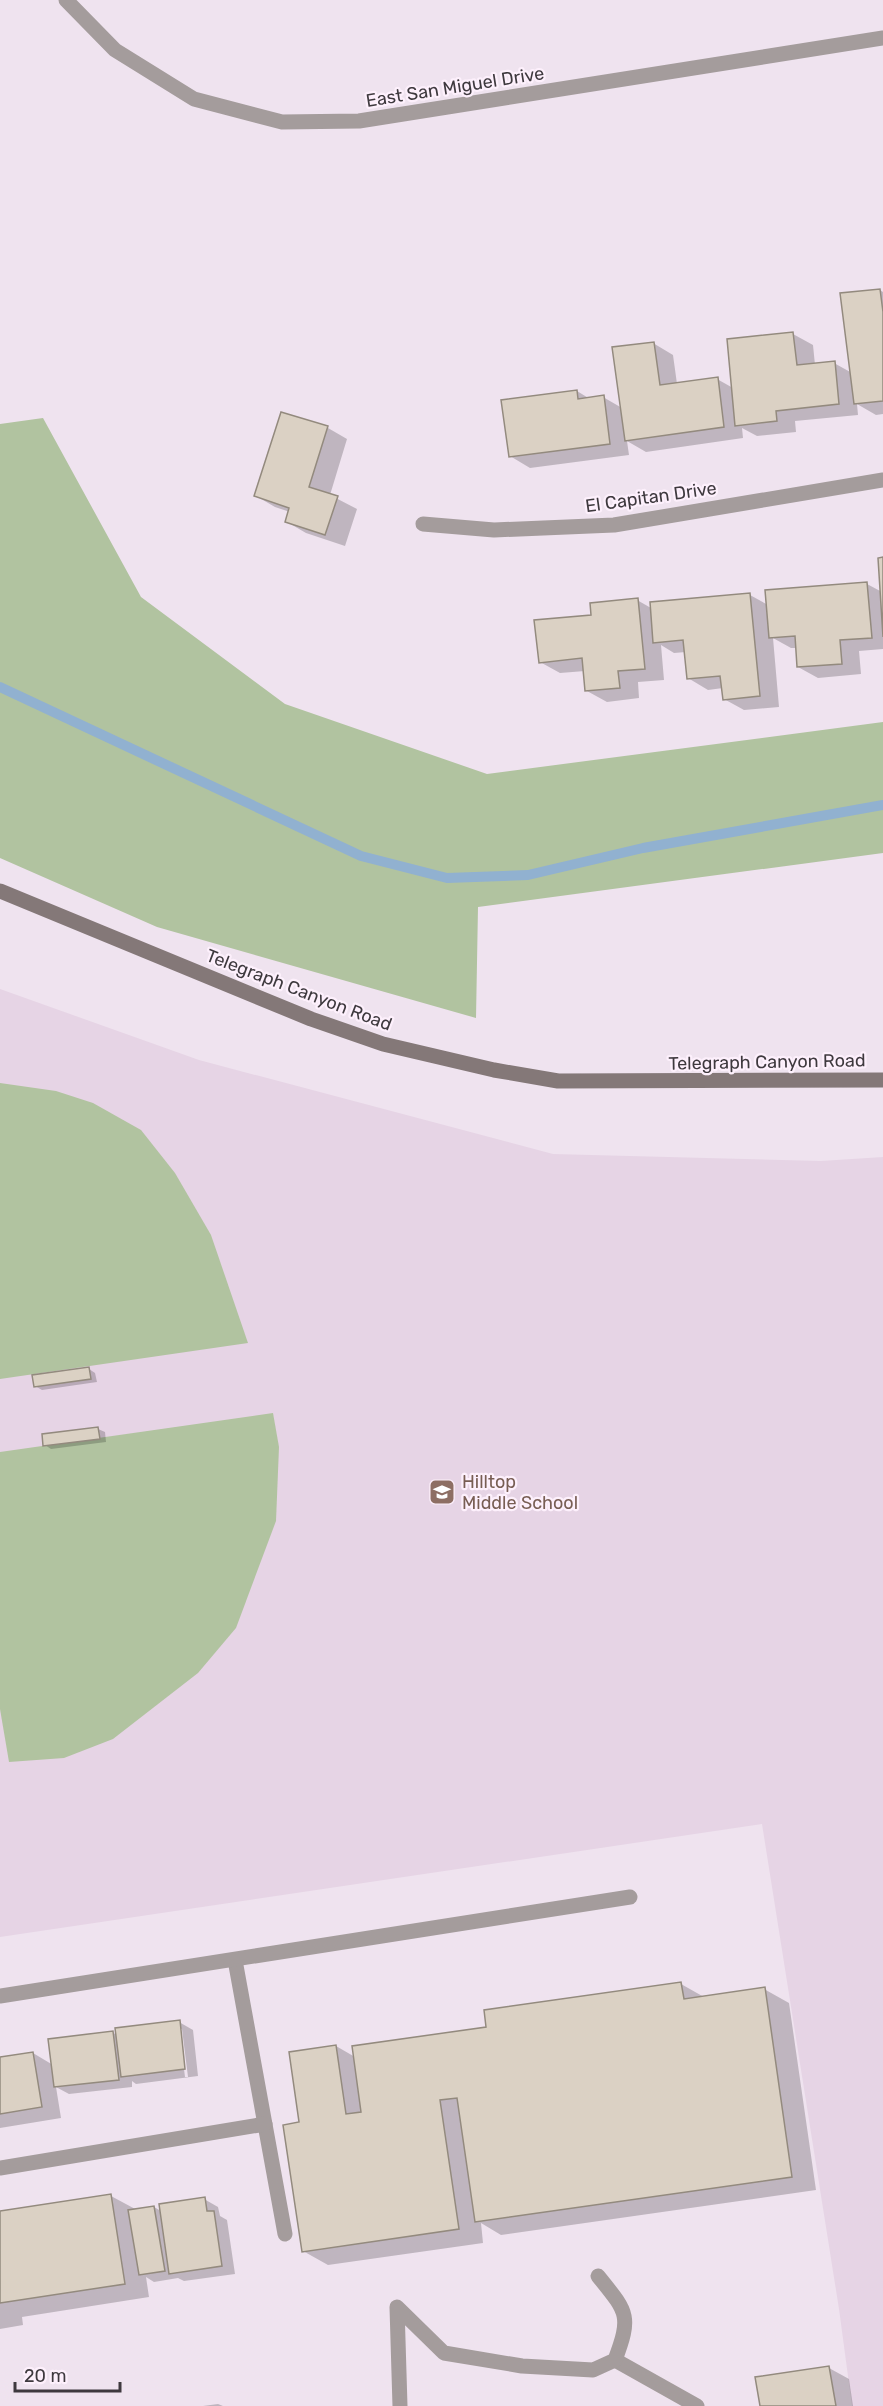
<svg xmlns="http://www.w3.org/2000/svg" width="883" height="2406" font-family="Rubik,sans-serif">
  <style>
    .built { fill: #e6d4e5 }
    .green { fill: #b1c3a0 }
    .shadow { fill: #0003; fill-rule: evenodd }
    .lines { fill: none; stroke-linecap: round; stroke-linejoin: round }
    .stream { stroke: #91b1d0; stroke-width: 10 }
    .building { fill: #dbd1c4; stroke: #938a7e; stroke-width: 1.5 }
    .lane { stroke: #a49c9c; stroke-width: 15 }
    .street { stroke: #a49c9c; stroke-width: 15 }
    .secondary { stroke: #847878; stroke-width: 15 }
    .labels { text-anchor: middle; stroke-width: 4.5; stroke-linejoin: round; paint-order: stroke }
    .street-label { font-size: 18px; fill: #3e393e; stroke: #fdf0fc }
    .education-label { font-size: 18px; fill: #785e54; stroke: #fdf0fc; text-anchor: start }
  </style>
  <rect width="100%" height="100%" fill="#efe3ef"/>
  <polygon class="built" points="0,989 199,1060 553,1154 821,1161 883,1157 883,2406 852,2406 839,2309 762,1824 0,1937"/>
  <g class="green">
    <polygon points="43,418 141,597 285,704 487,774 883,722 883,853 478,907 476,1018 157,927 0,858 0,424"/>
    <polygon points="0,1083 56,1091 93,1103 141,1130 175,1173 211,1235 248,1343 0,1379"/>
    <polygon points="273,1413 279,1447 276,1521 236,1628 198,1673 113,1739 64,1758 9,1762 0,1709 0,1452"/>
  </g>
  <g class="shadow">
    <polygon points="880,290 883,292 883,414 876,415 857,404 858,415 795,421 796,432 757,436 742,428 743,438 646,452 627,441 629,455 530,468 510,456 577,391 590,399 603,397 622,408 653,343 673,355 677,384 717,379 733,388 793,334 813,345 815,365 834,363 852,373"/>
    <polygon points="282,413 328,428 347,439 330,495 357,509 345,546 306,533 287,522 290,512 275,507 256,496"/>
    <polygon points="883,559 883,649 859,651 861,674 818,678 798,667 797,648 791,648 773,638 779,707 744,710 724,699 723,688 708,690 688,678 686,652 674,653 661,645 664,680 638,682 639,698 607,702 587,691 585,671 560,673 540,662 593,616 637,600 651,608 750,595 768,605 867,584 882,592"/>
    <polygon points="89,1369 95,1373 97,1382 42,1390 35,1386"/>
    <polygon points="98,1429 105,1432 106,1442 51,1449 45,1445"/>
    <polygon points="681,1984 704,1997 764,1989 789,2003 816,2190 501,2235 481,2223 483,2243 328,2265 303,2251 301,2124 336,2046 355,2057"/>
    <path d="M179,2022L193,2030L198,2076L136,2084L132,2081V2087L69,2094L56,2087L61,2118L0,2128V2058L33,2053L53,2065L113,2033L118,2035ZM179,2029H182L188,2077H185Z"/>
    <polygon points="111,2196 137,2210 154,2207 161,2211 204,2199 218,2207 220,2216 227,2220 235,2274 184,2281 178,2278 154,2282 146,2277 149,2297 22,2317 23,2325 0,2329 0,2213"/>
    <polygon points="829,2368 849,2379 853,2406 761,2406"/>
    <polygon points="218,2404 223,2406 203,2406"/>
  </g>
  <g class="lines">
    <polyline class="stream" points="0,687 361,856 447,878 528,875 643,848 883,805"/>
  </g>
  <g class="building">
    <polygon points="880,289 883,312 883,401 854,404 840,293"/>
    <polygon points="793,332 797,365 835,361 839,404 776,411 777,421 735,426 727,339"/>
    <polygon points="654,342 660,385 718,377 724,427 625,441 612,347"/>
    <polygon points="577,390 578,399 604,395 610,444 509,457 501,400"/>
    <polygon points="281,412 328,426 309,487 338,496 325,535 285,522 289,508 254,496"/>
    <polygon points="883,557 883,637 878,558"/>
    <polygon points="867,582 872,638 840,640 842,664 797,667 795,636 769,638 765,590"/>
    <polygon points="750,593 760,696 723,700 720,676 687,679 683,640 653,643 650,602"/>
    <polygon points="638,598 645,669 618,671 620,688 585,691 582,658 539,663 534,620 591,615 590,603"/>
    <polygon points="89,1367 91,1379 34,1387 32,1375"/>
    <polygon points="98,1427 100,1439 43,1446 42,1434"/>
    <polygon points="681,1982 684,1999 765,1987 792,2177 475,2222 457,2098 440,2100 459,2229 302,2252 283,2125 299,2122 289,2052 336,2045 346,2114 361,2112 352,2046 486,2027 484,2010"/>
    <polygon points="180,2020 185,2069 121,2077 115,2028"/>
    <polygon points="113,2031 119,2080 54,2087 48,2039"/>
    <polygon points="33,2052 42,2107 0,2114 0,2057"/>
    <polygon points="111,2194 125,2284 0,2303 0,2211"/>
    <polygon points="205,2197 207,2211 214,2211 222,2266 169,2274 159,2204"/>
    <polygon points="154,2206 165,2271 139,2275 128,2210"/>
    <polygon points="829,2366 836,2406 760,2406 755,2377"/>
  </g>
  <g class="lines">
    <g class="lane">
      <polyline points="235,1960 285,2234"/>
      <polyline points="0,1996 630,1897"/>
      <polyline points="0,2168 265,2124"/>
      <polyline points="615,2360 697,2406"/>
      <path d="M400,2406L397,2307L444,2353L522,2366L593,2370L615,2360C632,2315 627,2312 598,2276"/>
    </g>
    <g class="street">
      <polyline points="66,0 115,50 194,99 282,122 359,121 883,38"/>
      <polyline points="423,524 494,530 614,525 883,480"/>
    </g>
    <polyline class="secondary" points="0,891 311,1019 383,1044 494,1070 558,1081 883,1080"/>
  </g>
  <defs>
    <g id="school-square" transform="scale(1.35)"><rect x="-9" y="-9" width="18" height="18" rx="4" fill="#8d6e63" stroke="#fdf0fc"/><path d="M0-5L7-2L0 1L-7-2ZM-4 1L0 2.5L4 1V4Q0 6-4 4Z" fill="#fff"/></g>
  </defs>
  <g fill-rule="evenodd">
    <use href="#school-square" x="442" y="1492"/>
  </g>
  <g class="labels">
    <g class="street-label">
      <text transform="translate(455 87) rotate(-9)" y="6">East San Miguel Drive</text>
      <text transform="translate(651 497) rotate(-8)" y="6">El Capitan Drive</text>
      <text transform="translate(299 990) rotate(21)" y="6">Telegraph Canyon Road</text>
      <text transform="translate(767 1062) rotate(-1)" y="6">Telegraph Canyon Road</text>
    </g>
    <g class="education-label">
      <text x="462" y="1488">Hilltop<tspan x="462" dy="21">Middle School</tspan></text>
    </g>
  </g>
  <path d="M15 2382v9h105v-9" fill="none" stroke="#3e393e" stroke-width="3"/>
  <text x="24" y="2382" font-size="18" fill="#3e393e" stroke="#fdf0fc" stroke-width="4.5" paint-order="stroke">20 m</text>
</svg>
